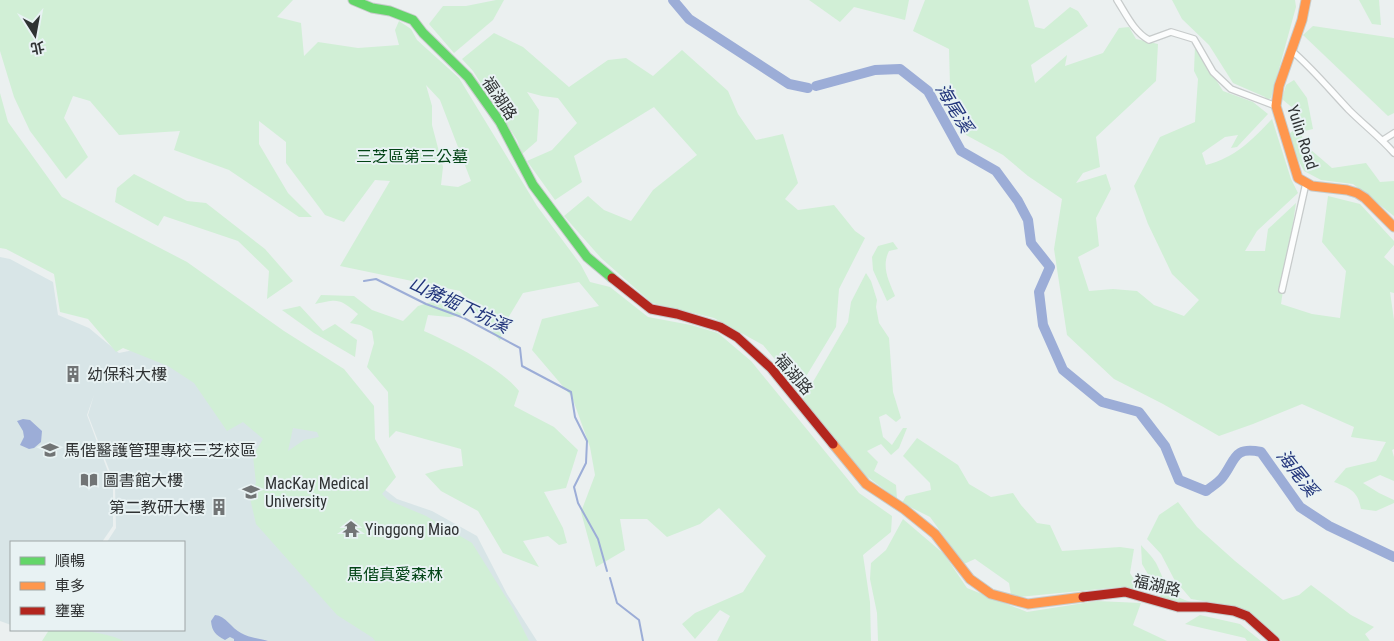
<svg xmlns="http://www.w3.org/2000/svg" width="1394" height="641" font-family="'Roboto Condensed','Noto Sans TC',sans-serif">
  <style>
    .built { fill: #d8e5e7 }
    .green { fill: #d1efd6; fill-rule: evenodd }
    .water { fill: #9cadd7 }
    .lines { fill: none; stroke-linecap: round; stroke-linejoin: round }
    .stream { stroke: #9cadd7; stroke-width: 2 }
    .river { stroke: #9cadd7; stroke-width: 10 }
    .street-casing { stroke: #c7cbcb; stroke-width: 8 }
    .fast-casing { stroke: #c7cbcb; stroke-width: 11 }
    .slow-casing { stroke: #c7cbcb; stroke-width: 11 }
    .jam-casing { stroke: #c7cbcb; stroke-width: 11 }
    .street { stroke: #fcfdfd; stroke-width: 5.5 }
    .fast { stroke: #63d668; stroke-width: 9 }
    .slow { stroke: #ff974d; stroke-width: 9 }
    .jam { stroke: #b3261e; stroke-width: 9 }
    .labels { text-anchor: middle; stroke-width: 4; stroke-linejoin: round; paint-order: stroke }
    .street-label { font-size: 16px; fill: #2f3233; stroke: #e8f2f3 }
    .park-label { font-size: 16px; fill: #024415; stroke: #e8f2f3 }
    .poi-label { font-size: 16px; fill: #2f3233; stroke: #e8f2f3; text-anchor: start }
    .water-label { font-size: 18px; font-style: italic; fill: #20337a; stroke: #e8f2f3 }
  </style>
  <rect width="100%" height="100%" fill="#ebf0f0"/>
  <polygon class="built" points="0,257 10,259 53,282 58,315 89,328 119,353 143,348 313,398 362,472 397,499 432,511 477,536 507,594 537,641 73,641 68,630 184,630 184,542 107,542 116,528 115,485 88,415 94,395 87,415 113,485 113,526 102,542 11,542 11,625 0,621"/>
  <g class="green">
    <path d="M0,0H293L277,17L301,23L304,56L318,42L358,48L399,45L395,30L399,21L411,29L417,40L459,78L537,206L581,265L590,282L610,287L648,317L691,325L718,333L751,361L859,493L892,516L891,532L863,555L870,602L871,641H717L730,616L720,610L695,639L682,624L695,613L743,592L766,556L719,508L700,524L667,537L647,519H620L625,550L596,567L581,512L595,475L590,447L572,397L532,350L542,319L599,306L579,282L523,293L505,323L500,341L460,291L340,266L390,181L375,180L344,222L325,215L286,163V142L259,121V144L288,193L312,217H299L229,170L174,150L180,131L119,135L90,101L73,96L64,118L88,157L66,179L30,131L14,97L0,51ZM426,85L440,100L471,181L458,187L441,185L443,167L432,125V106Z"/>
    <polygon points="496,0 504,0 493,20 454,53 429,24 443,6 466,6"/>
    <polygon points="809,0 909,0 905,20 854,7 840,22"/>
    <path d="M925,0H1028L1035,27L1044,29L1070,7L1078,11L1088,26L1031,65L1035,83L1067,55L1065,66L1103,53L1119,28L1129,27L1136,39L1158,44L1156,81L1096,137L1100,167L1083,173L1076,183L1106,174L1111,189L1096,218L1099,246L1078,257L1089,291L1113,289L1137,291L1154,305L1184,316L1199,300L1172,274L1148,224L1134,186L1160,137L1195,122L1198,79L1194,71L1195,46L1223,91L1253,102L1268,114L1237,147L1231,148L1238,135L1225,137L1202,153L1206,165C1236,157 1251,141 1272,119L1291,179L1298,193L1257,231L1245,251H1265L1268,229L1296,203L1281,304L1312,314L1340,318L1346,271L1322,242L1328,196L1360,204L1394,241V245L1384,257L1394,266V293L1390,292L1394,320V449L1392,450L1394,457V481L1380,475L1363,483L1379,493L1394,500V503L1376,511L1361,509C1358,491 1350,488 1334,482L1346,468L1376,461L1386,442L1351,437L1354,427L1302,404L1253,424L1219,436L1163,404L1114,379L1067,335L1054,249L1062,199L1028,176L1003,155L966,135L950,86L949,49L913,31Z"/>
    <polygon points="1172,0 1295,0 1296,7 1271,98 1267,100 1265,97 1233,83 1209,45 1182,19"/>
    <polygon points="1359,0 1379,0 1381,25 1372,24"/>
    <polygon points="1313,26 1394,38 1394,113 1388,116 1303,35"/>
    <polygon points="494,33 523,47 569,87 608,60 626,58 653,76 682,50 728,91 738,114 756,140 783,134 798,183 785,199 798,210 834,205 855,231 865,238 839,289 836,327 799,388 763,345 714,318 652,303 601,258 564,216 588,196 604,210 631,221 653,190 697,155 654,107 574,156 582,182 555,200 527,161 552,150 577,123 558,98 542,96 527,92 539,110 537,141 522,154 517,140 473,71 462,59"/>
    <polygon points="1294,80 1307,98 1313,129 1301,132 1304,144 1332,168 1366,163 1380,182 1394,181 1394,216 1353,184 1321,180 1304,171 1286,136 1298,127 1295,110 1282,99 1286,85"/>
    <path d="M0,93L8,122L62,197L187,262L284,331L344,369L374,406L375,439L396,477L382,494L388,500L426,516L472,543L512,607L529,641H375L373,638L337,615L256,524L249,494L256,483L253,456L263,439L243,422L227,431L194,383L168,366L123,348L116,352L88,319L60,312L54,274L6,249L0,248ZM293,428L317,432L319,437L304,440L288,451Z"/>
    <polygon points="134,174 187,201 206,203 265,249 293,281 267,299 269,271 238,241 164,216 158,226 115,202 117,188"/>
    <path d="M893,242L898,249L889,251C881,267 889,281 895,296L887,301L873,270L872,257L878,246Z"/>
    <polygon points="866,273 871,281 877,300 876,307 879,323 889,338 893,392 901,418 896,422 886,414 879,417 883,437 892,445 903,428 907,428 899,448 891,455 881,444 867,451 878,462 874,471 896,485 897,499 861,472 803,399 848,322 851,302"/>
    <path d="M321,295L354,296L372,310L403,321L418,306L438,300L463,315L449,317L428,315L424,331C451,343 501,368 519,391L514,406L554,427L578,450L566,488L544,492L563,528L567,543L559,545L548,536L523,541L539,567L503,553L478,511L441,491L425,474L442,469L463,466L461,449L396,431L389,438L388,392L367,367L374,343L372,331L360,325L350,323L358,314C339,298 338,299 315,304Z"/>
    <polygon points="300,306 323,331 335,324 357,340 355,357 314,333 282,310"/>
    <polygon points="917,438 958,465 969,484 991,497 1013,493 1021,505 1037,523 1050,525 1062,551 1120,547 1134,549 1130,573 1144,595 1120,587 1019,597 1011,595 1009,583 975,559 964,564 930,517 902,503 906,496 931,490 930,483 903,456"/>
    <polygon points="1178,502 1197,527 1235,561 1283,600 1299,595 1311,585 1351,615 1374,627 1365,634 1370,641 1282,641 1251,614 1221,604 1191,599 1174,579 1161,554 1147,539 1159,515"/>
    <polygon points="903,519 944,554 967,588 1027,612 1097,601 1141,603 1133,625 1167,641 878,641 877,613 870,579 871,563 886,550"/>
    <path d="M1141,545C1145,550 1152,556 1156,563C1168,587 1164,594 1194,603H1185L1163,600L1142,564Z"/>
    <polygon points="1200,615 1240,624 1261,641 1247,641 1245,638 1185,624"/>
    <path d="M49,630C75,630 100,630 124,641H42Z"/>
  </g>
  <g class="water">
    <polygon points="23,419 30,420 42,431 41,442 34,448 29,449 20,445 24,437 23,431 17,421"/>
    <path d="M215,615C226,616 231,628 241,633C249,638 259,638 268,641H234V639L230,637L225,640C216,635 212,632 211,621Z"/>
  </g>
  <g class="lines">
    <g class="stream">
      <polyline points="364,281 376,279 426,304 464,318 520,348 522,366 571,392 575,417 587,441 586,463 574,487 578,503 598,539 607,571"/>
      <polyline points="610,578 617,603 639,620 643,641"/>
    </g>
    <g class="river">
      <polyline points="673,0 689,19 789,84 808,88"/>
      <path d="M816,86L875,70L900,69L928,91L961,151L996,171L1018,201L1028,220L1031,243L1050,267L1039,292L1043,325L1063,370L1102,402L1139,412L1165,446L1179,480L1206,491C1211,487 1218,483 1222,478C1236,460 1233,446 1261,452L1300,507L1329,526L1394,557"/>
    </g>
    <g class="street-casing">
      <g id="street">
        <path d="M1117,0C1126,14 1134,32 1149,40L1171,32L1194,39L1213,72L1231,89L1276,106"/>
        <path d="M1292,51C1313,69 1330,90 1349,110C1364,125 1380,137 1394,153"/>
        <polyline points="1383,140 1394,133"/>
        <polyline points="1282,290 1306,183"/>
      </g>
    </g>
    <g class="fast-casing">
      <polyline id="fast" points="353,0 372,8 390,11 413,20 423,33 468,77 500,122 533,185 587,257 612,278"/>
    </g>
    <g class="slow-casing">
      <g id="slow">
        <polyline points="1306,0 1302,20 1279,86 1276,106 1298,178 1312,186 1347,190 1357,193 1365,198 1394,227"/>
        <polyline points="833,444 866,484 904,509 935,534 970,579 991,594 1028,604 1083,597"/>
      </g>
    </g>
    <g class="jam-casing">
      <g id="jam">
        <polyline points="612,278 651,309 677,314 720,327 737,337 771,368 833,444"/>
        <polyline points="1083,597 1125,592 1178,607 1206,607 1234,611 1247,616 1275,641"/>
      </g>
    </g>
    <use href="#street" class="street"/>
    <use href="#fast" class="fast"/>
    <use href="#slow" class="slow"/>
    <use href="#jam" class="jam"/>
  </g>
  <defs>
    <g id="building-bare" transform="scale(1.35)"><path d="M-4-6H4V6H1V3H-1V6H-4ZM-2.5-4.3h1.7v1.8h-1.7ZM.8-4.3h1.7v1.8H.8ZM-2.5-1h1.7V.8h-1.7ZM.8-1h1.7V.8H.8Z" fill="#717475" stroke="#e8f2f3" stroke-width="2.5" paint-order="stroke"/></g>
    <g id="university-bare" transform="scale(1.35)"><path d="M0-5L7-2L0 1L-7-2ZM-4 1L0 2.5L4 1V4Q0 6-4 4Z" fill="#717475" stroke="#e8f2f3" stroke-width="2.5" paint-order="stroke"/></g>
    <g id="library-bare" transform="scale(1.35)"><path d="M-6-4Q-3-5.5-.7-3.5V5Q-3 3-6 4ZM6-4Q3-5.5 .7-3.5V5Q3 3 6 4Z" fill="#717475" stroke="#e8f2f3" stroke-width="2.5" paint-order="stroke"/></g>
    <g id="temple-bare" transform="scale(1.35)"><path d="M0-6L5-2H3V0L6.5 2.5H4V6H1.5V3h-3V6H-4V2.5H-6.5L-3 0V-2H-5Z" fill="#717475" stroke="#e8f2f3" stroke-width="2.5" paint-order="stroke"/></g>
  </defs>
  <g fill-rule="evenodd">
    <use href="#building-bare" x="73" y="374"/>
    <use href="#university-bare" x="50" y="450"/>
    <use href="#library-bare" x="89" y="480"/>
    <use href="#university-bare" x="251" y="492"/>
    <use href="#building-bare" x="219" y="507"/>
    <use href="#temple-bare" x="351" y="529"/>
  </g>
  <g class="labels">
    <g class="street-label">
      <text transform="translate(500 98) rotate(56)" y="6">福湖路</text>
      <text transform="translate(1303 137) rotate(72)" y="6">Yulin Road</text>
      <text transform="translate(794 374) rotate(49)" y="6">福湖路</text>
      <text transform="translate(1157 585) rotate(13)" y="6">福湖路</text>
    </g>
    <g class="park-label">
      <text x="412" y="162">三芝區第三公墓</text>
      <text x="395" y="580">馬偕真愛森林</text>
    </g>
    <g class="poi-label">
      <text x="87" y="380">幼保科大樓</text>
      <text x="64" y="456">馬偕醫護管理專校三芝校區</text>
      <text x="103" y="486">圖書館大樓</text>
      <text x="265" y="489">MacKay Medical<tspan x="265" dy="18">University</tspan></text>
      <text x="205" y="513" text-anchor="end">第二教研大樓</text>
      <text x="365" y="535">Yinggong Miao</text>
    </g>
    <g class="water-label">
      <text transform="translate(954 108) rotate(59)" y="6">海尾溪</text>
      <text transform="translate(459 305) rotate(25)" y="6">山豬堀下坑溪</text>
      <text transform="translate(1297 473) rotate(52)" y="6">海尾溪</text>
    </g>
  </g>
  <rect x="10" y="541" width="175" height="90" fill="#e8f2f3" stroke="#9ea5a6"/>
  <rect x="20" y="557" width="25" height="8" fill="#63d668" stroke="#9ea5a6"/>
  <text x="55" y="566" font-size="15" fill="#2f3233">順暢</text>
  <rect x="20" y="582" width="25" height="8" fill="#ff974d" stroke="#9ea5a6"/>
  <text x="55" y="591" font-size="15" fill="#2f3233">車多</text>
  <rect x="20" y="607" width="25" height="8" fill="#b3261e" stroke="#9ea5a6"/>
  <text x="55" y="616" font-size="15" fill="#2f3233">壅塞</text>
  <g transform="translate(35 35) rotate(169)" stroke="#e8f2f3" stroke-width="4" paint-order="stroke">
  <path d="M0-4L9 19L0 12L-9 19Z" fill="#2f3233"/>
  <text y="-8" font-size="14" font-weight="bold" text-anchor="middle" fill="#2f3233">北</text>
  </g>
</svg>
